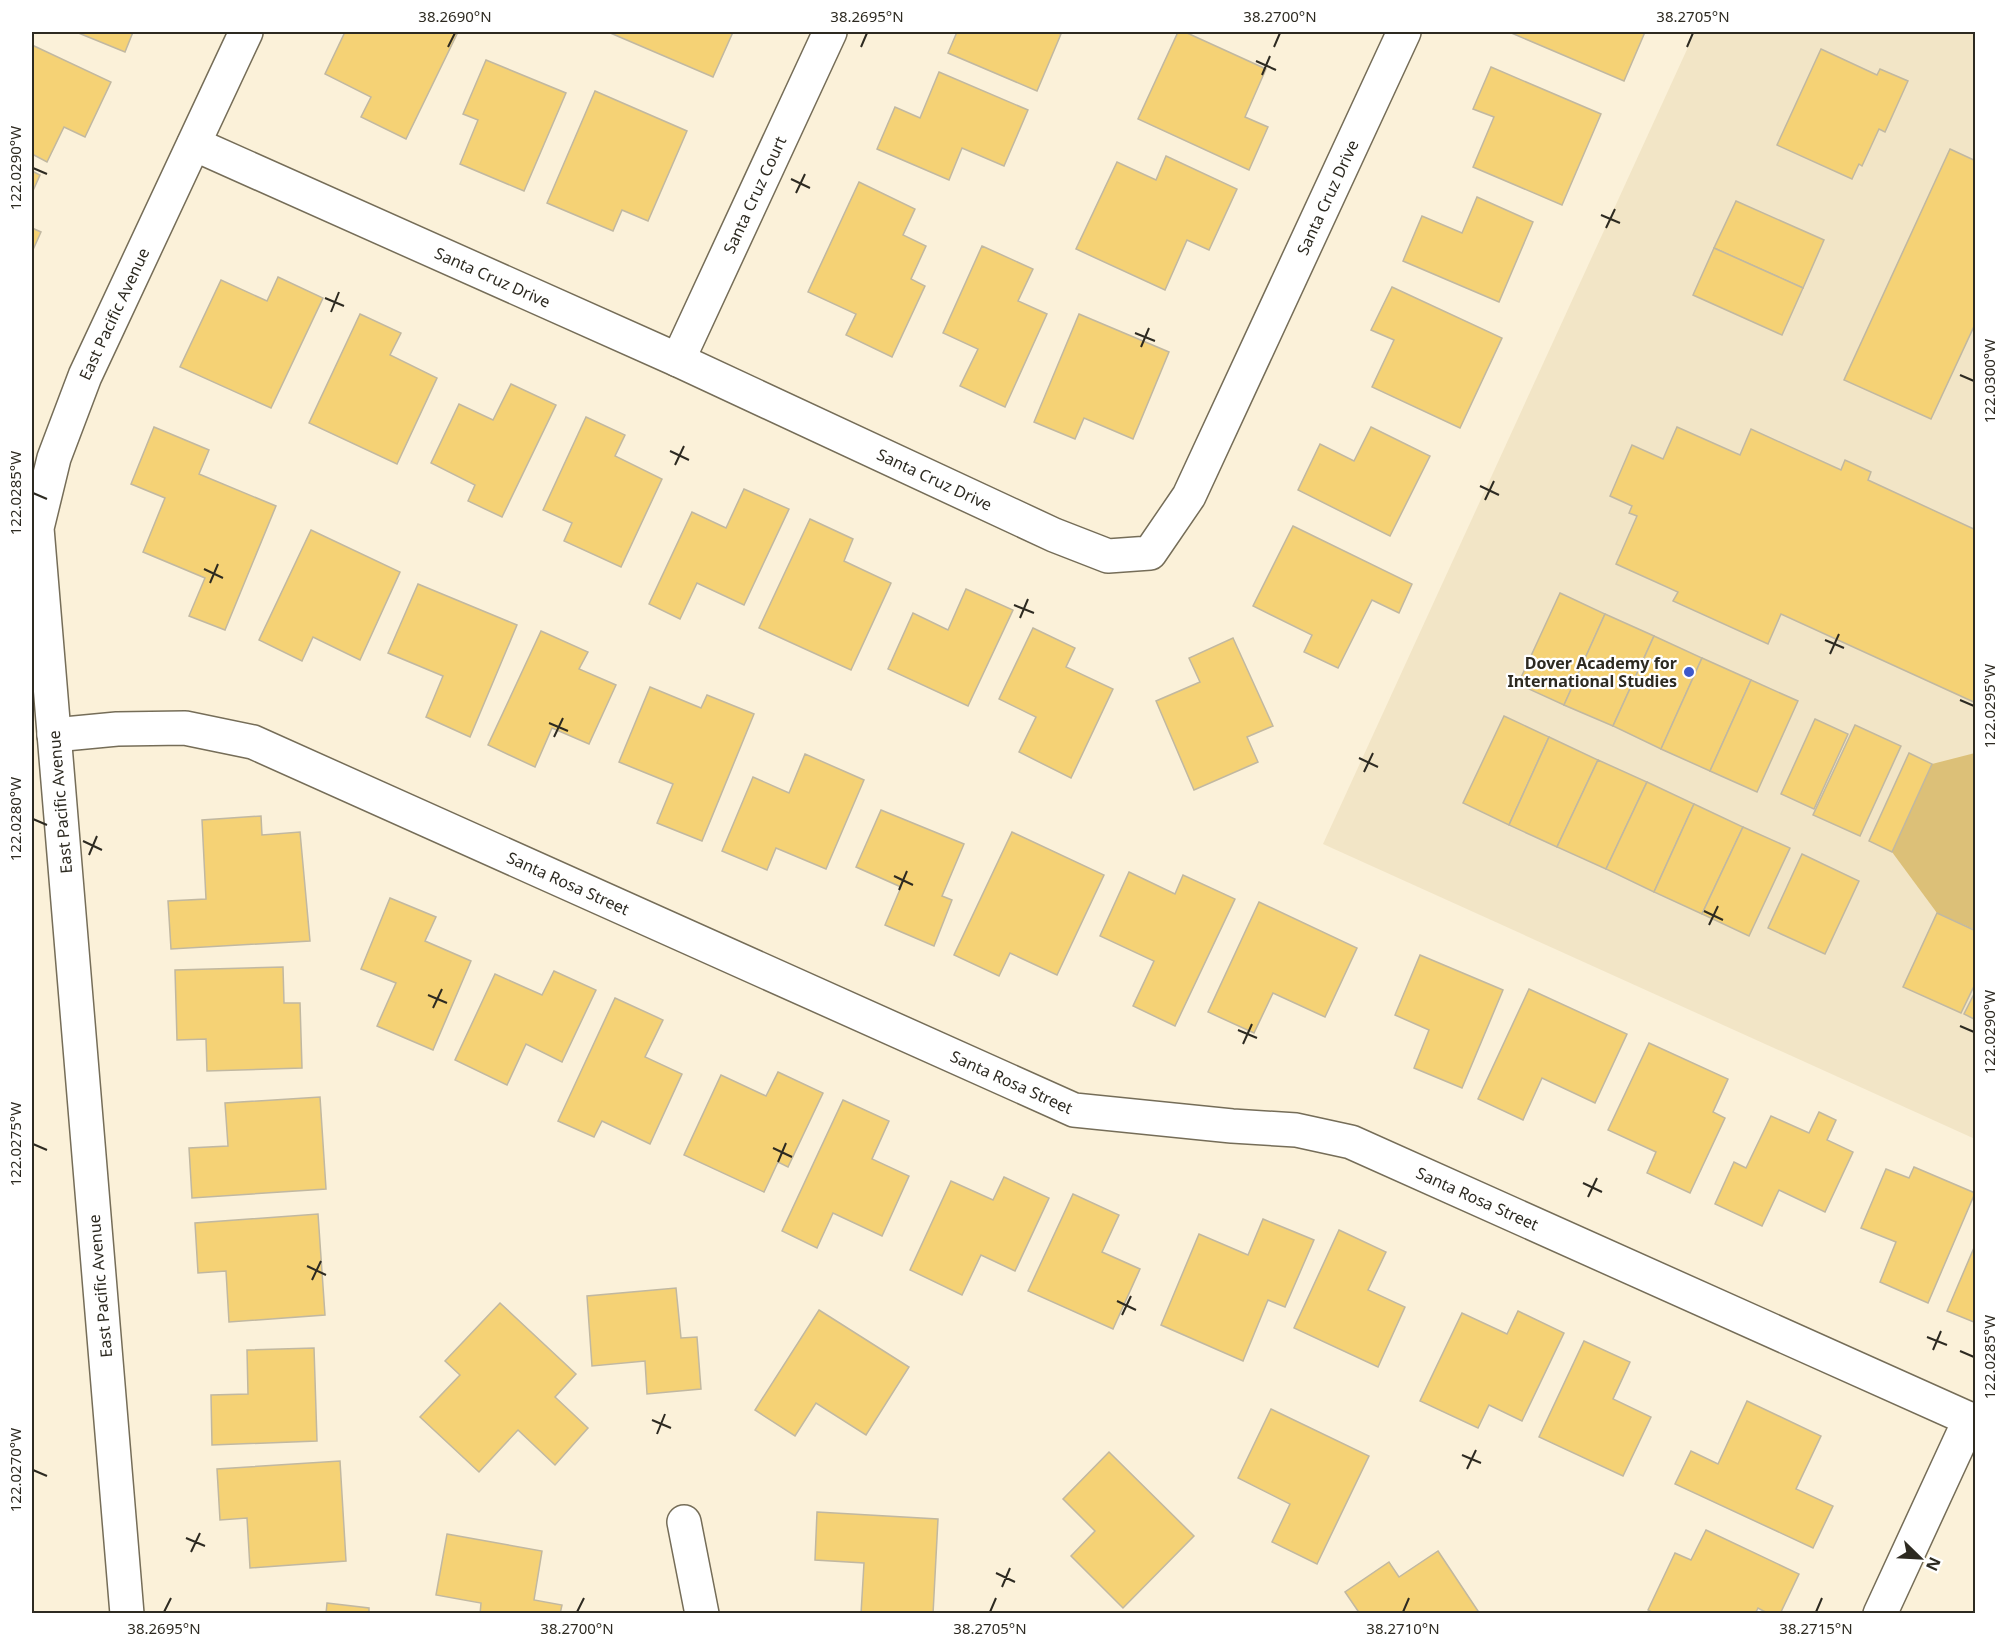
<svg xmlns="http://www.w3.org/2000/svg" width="2007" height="1645" font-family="'Noto Sans',sans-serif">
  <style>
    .built { fill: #f2e5c6 }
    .green { fill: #dcc078 }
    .building { fill: #f5d275; stroke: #c1b8a1; stroke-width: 1.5 }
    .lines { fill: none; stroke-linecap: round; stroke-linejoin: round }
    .minor-casing { stroke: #756d58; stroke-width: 36 }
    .minor { stroke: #fff; stroke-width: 33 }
    .ticks { fill: none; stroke: #2d2a21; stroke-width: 2 }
    .poi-dot { fill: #3d59cb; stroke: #fff; stroke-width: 2 }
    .labels { text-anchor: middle; stroke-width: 4.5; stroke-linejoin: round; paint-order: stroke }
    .street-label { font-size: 16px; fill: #2d2a21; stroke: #fff }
    .poi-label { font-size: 16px; font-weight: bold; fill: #2d2a21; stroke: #fff; text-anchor: end }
    .neatline { fill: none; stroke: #2d2a21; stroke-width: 2 }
    .ticks-label { font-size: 15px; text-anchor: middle; fill: #2d2a21 }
  </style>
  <rect width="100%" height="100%" fill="#fbf1d9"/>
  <polygon class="built" points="1695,32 1975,32 1975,1139 1323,844"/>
  <polygon class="green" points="1975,753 1975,930 1937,913 1892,852 1932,764"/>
  <g class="building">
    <polygon points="76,32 133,32 125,52"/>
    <polygon points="345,32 458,32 406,139 361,117 371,97 325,74"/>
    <polygon points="608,32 733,32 713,77"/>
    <polygon points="957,32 1055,32 1061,34 1037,91 948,53"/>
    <polygon points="1178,32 1185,32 1266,69 1245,117 1268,127 1249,170 1138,119"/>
    <polygon points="1509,32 1645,32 1624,81"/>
    <polygon points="32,45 111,82 85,137 64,127 47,162 32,154"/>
    <polygon points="1821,49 1877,75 1880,69 1908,81 1885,132 1879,129 1862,166 1859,164 1852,179 1777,145"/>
    <polygon points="486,60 566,93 524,191 460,164 478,120 463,114"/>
    <polygon points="1491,67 1601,114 1562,205 1473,167 1494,117 1473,109"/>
    <polygon points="939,72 1028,110 1004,166 962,148 949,180 877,149 895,107 920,118"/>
    <polygon points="595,91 687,131 648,221 622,210 613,231 547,203"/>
    <polygon points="1950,149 1976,161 1976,322 1931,419 1844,380"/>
    <polygon points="1166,156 1237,189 1209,250 1187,240 1165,290 1076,249 1117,162 1156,180"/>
    <polygon points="32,171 40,175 32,193"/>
    <polygon points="859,182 915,209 903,235 926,246 911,279 925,286 892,357 846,335 856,314 808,292"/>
    <polygon points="1477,197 1533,222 1499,302 1403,261 1422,216 1462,233"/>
    <polygon points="1736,201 1824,240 1803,288 1714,248"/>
    <polygon points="32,228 41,232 32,252"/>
    <polygon points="982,246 1033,269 1018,301 1047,314 1005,407 960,386 978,349 943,333"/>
    <polygon points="1714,248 1803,288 1782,335 1693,295"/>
    <polygon points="278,277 323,298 271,408 180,367 221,280 267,301"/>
    <polygon points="1392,287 1502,338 1460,428 1372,387 1394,340 1371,330"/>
    <polygon points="360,314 401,333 390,355 437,378 397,464 309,423"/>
    <polygon points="1079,314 1169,352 1133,439 1084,418 1075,439 1034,422"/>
    <polygon points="511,384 556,405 502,517 468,501 475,485 431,463 459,404 493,420"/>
    <polygon points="586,417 625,435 615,456 662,479 621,567 564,541 572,523 543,510"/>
    <polygon points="154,427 209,450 199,474 276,506 225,630 189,616 205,578 143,552 165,498 131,484"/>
    <polygon points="1371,427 1430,456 1390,536 1298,490 1320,444 1354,461"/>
    <polygon points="1677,427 1740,455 1751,429 1841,470 1845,460 1871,472 1868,480 1976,530 1976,703 1781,614 1768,644 1673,601 1678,592 1616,564 1637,516 1629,513 1632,506 1610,496 1632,445 1663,459"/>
    <polygon points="744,489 789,509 744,605 697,583 680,619 649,604 692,512 726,528"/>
    <polygon points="810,519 853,539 844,561 891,583 851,670 759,628"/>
    <polygon points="1293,526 1412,584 1399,613 1372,600 1338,668 1304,652 1312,635 1253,606"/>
    <polygon points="311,530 400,572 360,660 313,637 302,661 259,640"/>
    <polygon points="418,584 517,625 470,737 426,717 443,676 388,653"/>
    <polygon points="966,589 1013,610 968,706 888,669 913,613 948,630"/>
    <polygon points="1560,593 1605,614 1564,705 1518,684"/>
    <polygon points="1605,614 1654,636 1613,726 1564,705"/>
    <polygon points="1033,628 1075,648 1066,667 1113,689 1071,778 1019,752 1036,717 999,699"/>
    <polygon points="541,631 588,652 579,669 616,685 589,744 552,728 535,767 488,745"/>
    <polygon points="1654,636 1702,658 1661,749 1613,726"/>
    <polygon points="1233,638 1273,726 1247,737 1258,762 1194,790 1156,701 1200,682 1189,658"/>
    <polygon points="1702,658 1751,680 1710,771 1661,749"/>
    <polygon points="1751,680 1798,701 1757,792 1710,771"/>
    <polygon points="650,687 701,708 707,695 754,714 702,841 657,823 673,784 619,762"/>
    <polygon points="1504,716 1549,737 1509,825 1463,803"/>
    <polygon points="1815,719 1848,734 1814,809 1781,794"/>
    <polygon points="1855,725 1901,746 1860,836 1813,815"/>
    <polygon points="1549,737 1598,760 1557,847 1509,825"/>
    <polygon points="1909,753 1932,764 1892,852 1869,841"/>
    <polygon points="805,754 864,780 826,869 776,848 767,870 722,851 753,777 789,793"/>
    <polygon points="1598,760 1647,782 1606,869 1557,847"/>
    <polygon points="1647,782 1694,804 1654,892 1606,869"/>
    <polygon points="1694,804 1743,827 1702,914 1654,892"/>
    <polygon points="881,810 964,844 942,896 952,900 934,946 885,925 901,887 856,867"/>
    <polygon points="261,816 262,835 300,832 310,941 171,949 168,901 206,899 202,820"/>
    <polygon points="1743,827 1790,848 1749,936 1702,914"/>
    <polygon points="1012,832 1104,875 1057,975 1010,953 999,976 954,955"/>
    <polygon points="1802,854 1859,881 1825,954 1768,928"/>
    <polygon points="1129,872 1175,894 1183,875 1235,899 1175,1026 1133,1006 1154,961 1100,936"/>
    <polygon points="390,898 436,917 425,941 471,961 433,1050 377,1026 396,983 361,969"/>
    <polygon points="1259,902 1357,948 1325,1017 1273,993 1254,1033 1208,1012"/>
    <polygon points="1937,913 1976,931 1976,982 1961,1013 1903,987"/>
    <polygon points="1420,955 1503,990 1462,1088 1414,1068 1429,1030 1395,1015"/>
    <polygon points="283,967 284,1003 300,1003 302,1068 207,1071 206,1039 177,1040 175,970"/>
    <polygon points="554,971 596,990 562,1062 526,1044 507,1085 455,1060 495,974 542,995"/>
    <polygon points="1529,989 1627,1034 1595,1103 1542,1078 1523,1120 1478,1099"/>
    <polygon points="1976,990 1976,1020 1964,1014"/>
    <polygon points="615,998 663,1020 645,1057 682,1074 650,1144 602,1121 594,1137 558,1121"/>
    <polygon points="1649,1043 1728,1079 1713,1112 1725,1118 1690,1193 1647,1173 1656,1152 1608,1130"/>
    <polygon points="778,1072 823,1093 788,1167 778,1162 764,1192 684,1155 721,1075 766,1096"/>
    <polygon points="320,1097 326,1189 192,1198 189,1148 228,1146 225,1103"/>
    <polygon points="843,1100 889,1121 872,1159 909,1176 882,1236 833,1213 817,1248 782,1231"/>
    <polygon points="1819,1112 1836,1120 1827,1140 1853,1152 1825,1212 1779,1190 1762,1226 1715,1204 1734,1162 1746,1168 1771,1116 1809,1133"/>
    <polygon points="1914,1167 1975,1193 1928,1303 1880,1282 1896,1242 1861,1228 1886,1169 1909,1178"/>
    <polygon points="1004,1177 1049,1198 1015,1271 981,1255 962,1295 910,1270 951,1181 993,1200"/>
    <polygon points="1073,1194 1119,1215 1102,1252 1140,1269 1113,1329 1028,1291"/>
    <polygon points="318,1214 325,1315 229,1322 226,1271 198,1273 195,1223"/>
    <polygon points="1263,1219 1314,1240 1285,1307 1268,1300 1243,1361 1161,1325 1199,1234 1248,1255"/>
    <polygon points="1339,1230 1386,1252 1368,1290 1405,1307 1378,1367 1294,1328"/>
    <polygon points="1976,1243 1976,1323 1947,1311"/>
    <polygon points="676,1288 681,1338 697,1337 701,1389 647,1394 645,1361 592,1366 587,1296"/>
    <polygon points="500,1303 576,1374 555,1397 588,1428 555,1465 518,1430 479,1472 420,1417 460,1375 445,1361"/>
    <polygon points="819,1310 909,1367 866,1435 816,1403 795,1436 755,1410"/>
    <polygon points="1518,1311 1564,1333 1522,1421 1489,1405 1478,1428 1420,1401 1462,1313 1507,1334"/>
    <polygon points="1584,1341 1630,1362 1613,1399 1651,1417 1623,1476 1539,1437"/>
    <polygon points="314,1348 317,1441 212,1445 211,1395 248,1394 247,1350"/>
    <polygon points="1747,1401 1821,1436 1796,1489 1833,1506 1813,1548 1675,1484 1691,1451 1718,1464"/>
    <polygon points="1271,1409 1369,1456 1317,1564 1272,1542 1290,1504 1238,1478"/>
    <polygon points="1109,1452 1194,1536 1123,1608 1071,1556 1095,1531 1063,1499"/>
    <polygon points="340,1461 346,1561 250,1568 247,1518 220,1520 217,1469"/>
    <polygon points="817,1512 938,1519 933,1614 861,1614 864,1563 815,1560"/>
    <polygon points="1706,1530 1799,1574 1780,1614 1769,1614 1758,1608 1755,1614 1655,1614 1648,1610 1675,1553 1691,1560"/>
    <polygon points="447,1534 542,1551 534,1600 562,1605 560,1614 480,1614 481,1603 436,1595"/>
    <polygon points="1438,1551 1480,1614 1360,1614 1345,1592 1389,1562 1399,1577"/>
    <polygon points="327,1603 369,1608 369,1614 326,1614"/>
  </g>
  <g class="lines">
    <g class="minor-casing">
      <g id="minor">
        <path id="s1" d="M194,144L678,360L1054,535L1108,556L1150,553L1189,496L1404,32"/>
        <path id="s2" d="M678,360L830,32"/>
        <path id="s3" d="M54,735L117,729L185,728L253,742L1074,1110L1232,1126L1296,1130L1351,1142L1976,1422"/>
        <polyline points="684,1522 702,1614"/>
        <path id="s4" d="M127,1614L37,528L54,458L85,376L246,32"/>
        <polyline points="1880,1614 1970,1419"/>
      </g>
    </g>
    <use href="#minor" class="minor"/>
  </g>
  <path class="ticks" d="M448,47L455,33M861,47L867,33M1274,47L1280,33M1687,47L1693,33M1256,61L1276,70M1262,75L1270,56M33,168L47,174M791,179L810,188M796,193L805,174M1601,215L1620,223M1606,228L1615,209M325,298L344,306M331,312L339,292M1135,333L1155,341M1141,347L1149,328M1960,375L1974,381M670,451L689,460M675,465L684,446M1480,486L1499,495M33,493L47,499M1485,500L1494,481M204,569L223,578M210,583L218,564M1014,605L1034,613M1020,618L1028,599M1825,640L1844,648M1830,654L1839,634M1960,700L1974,706M549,723L568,731M554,737L563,718M1359,758L1378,767M1364,772L1373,753M33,819L47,825M83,841L102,850M89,855L97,836M894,876L913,885M899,890L907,871M1704,911L1723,920M1709,925L1718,906M428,995L447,1003M433,1008L442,989M1960,1026L1974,1032M1238,1030L1257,1038M1243,1044L1252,1024M33,1144L47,1150M773,1148L792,1157M778,1162L786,1143M1583,1183L1602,1192M1588,1197L1597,1178M307,1266L326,1275M312,1280L321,1261M1117,1301L1136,1310M1122,1315L1131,1296M1927,1337L1947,1345M1933,1350L1941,1331M1960,1351L1974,1357M652,1420L671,1428M657,1434L665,1414M1462,1455L1481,1463M1467,1469L1476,1450M33,1470L47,1476M186,1538L205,1546M191,1552L200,1533M996,1573L1015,1582M1002,1587L1010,1568M164,1612L171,1598M577,1612L584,1598M990,1612L996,1598M1403,1612L1409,1598M1816,1612L1822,1598"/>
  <circle class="poi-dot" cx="1689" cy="672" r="6"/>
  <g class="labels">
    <g class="street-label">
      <text dy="6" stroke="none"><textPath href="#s2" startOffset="182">Santa Cruz Court</textPath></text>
      <text dy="6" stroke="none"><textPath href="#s1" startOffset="1443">Santa Cruz Drive</textPath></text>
      <text dy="6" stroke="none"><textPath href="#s1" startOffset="327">Santa Cruz Drive</textPath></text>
      <text dy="6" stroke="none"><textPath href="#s4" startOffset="1318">East Pacific Avenue</textPath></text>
      <text dy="6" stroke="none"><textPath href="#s1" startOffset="813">Santa Cruz Drive</textPath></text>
      <text transform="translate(60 802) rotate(-95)" y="6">East Pacific Avenue</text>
      <text dy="6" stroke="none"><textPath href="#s3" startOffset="546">Santa Rosa Street</textPath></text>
      <text dy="6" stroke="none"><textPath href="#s3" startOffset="1032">Santa Rosa Street</textPath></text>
      <text dy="6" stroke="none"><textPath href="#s3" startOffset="1518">Santa Rosa Street</textPath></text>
      <text transform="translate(100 1286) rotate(-95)" y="6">East Pacific Avenue</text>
    </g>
    <g class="poi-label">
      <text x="1677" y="669">Dover Academy for<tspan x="1677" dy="18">International Studies</tspan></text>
    </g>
  </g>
  <rect width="2007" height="1645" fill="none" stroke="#ffffff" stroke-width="66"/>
  <g transform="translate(1920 1558) rotate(114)" stroke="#ffffff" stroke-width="4.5" paint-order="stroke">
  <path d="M0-4.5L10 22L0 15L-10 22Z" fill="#2d2a21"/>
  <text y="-9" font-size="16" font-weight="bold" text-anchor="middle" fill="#2d2a21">N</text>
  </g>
  <rect x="33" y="33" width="1941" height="1579" class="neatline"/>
  <g class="ticks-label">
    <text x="455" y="22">38.2690°N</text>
    <text x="867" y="22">38.2695°N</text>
    <text x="1280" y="22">38.2700°N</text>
    <text x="1693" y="22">38.2705°N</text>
    <text transform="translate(16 168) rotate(-90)" y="5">122.0290°W</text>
    <text transform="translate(1990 381) rotate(-90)" y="5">122.0300°W</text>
    <text transform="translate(16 493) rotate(-90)" y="5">122.0285°W</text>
    <text transform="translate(1990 706) rotate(-90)" y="5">122.0295°W</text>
    <text transform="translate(16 819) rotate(-90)" y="5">122.0280°W</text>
    <text transform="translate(1990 1032) rotate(-90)" y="5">122.0290°W</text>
    <text transform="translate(16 1144) rotate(-90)" y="5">122.0275°W</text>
    <text transform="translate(1990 1357) rotate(-90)" y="5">122.0285°W</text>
    <text transform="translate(16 1470) rotate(-90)" y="5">122.0270°W</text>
    <text x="164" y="1634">38.2695°N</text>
    <text x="577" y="1634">38.2700°N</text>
    <text x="990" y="1634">38.2705°N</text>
    <text x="1403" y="1634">38.2710°N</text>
    <text x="1816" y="1634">38.2715°N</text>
  </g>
</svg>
